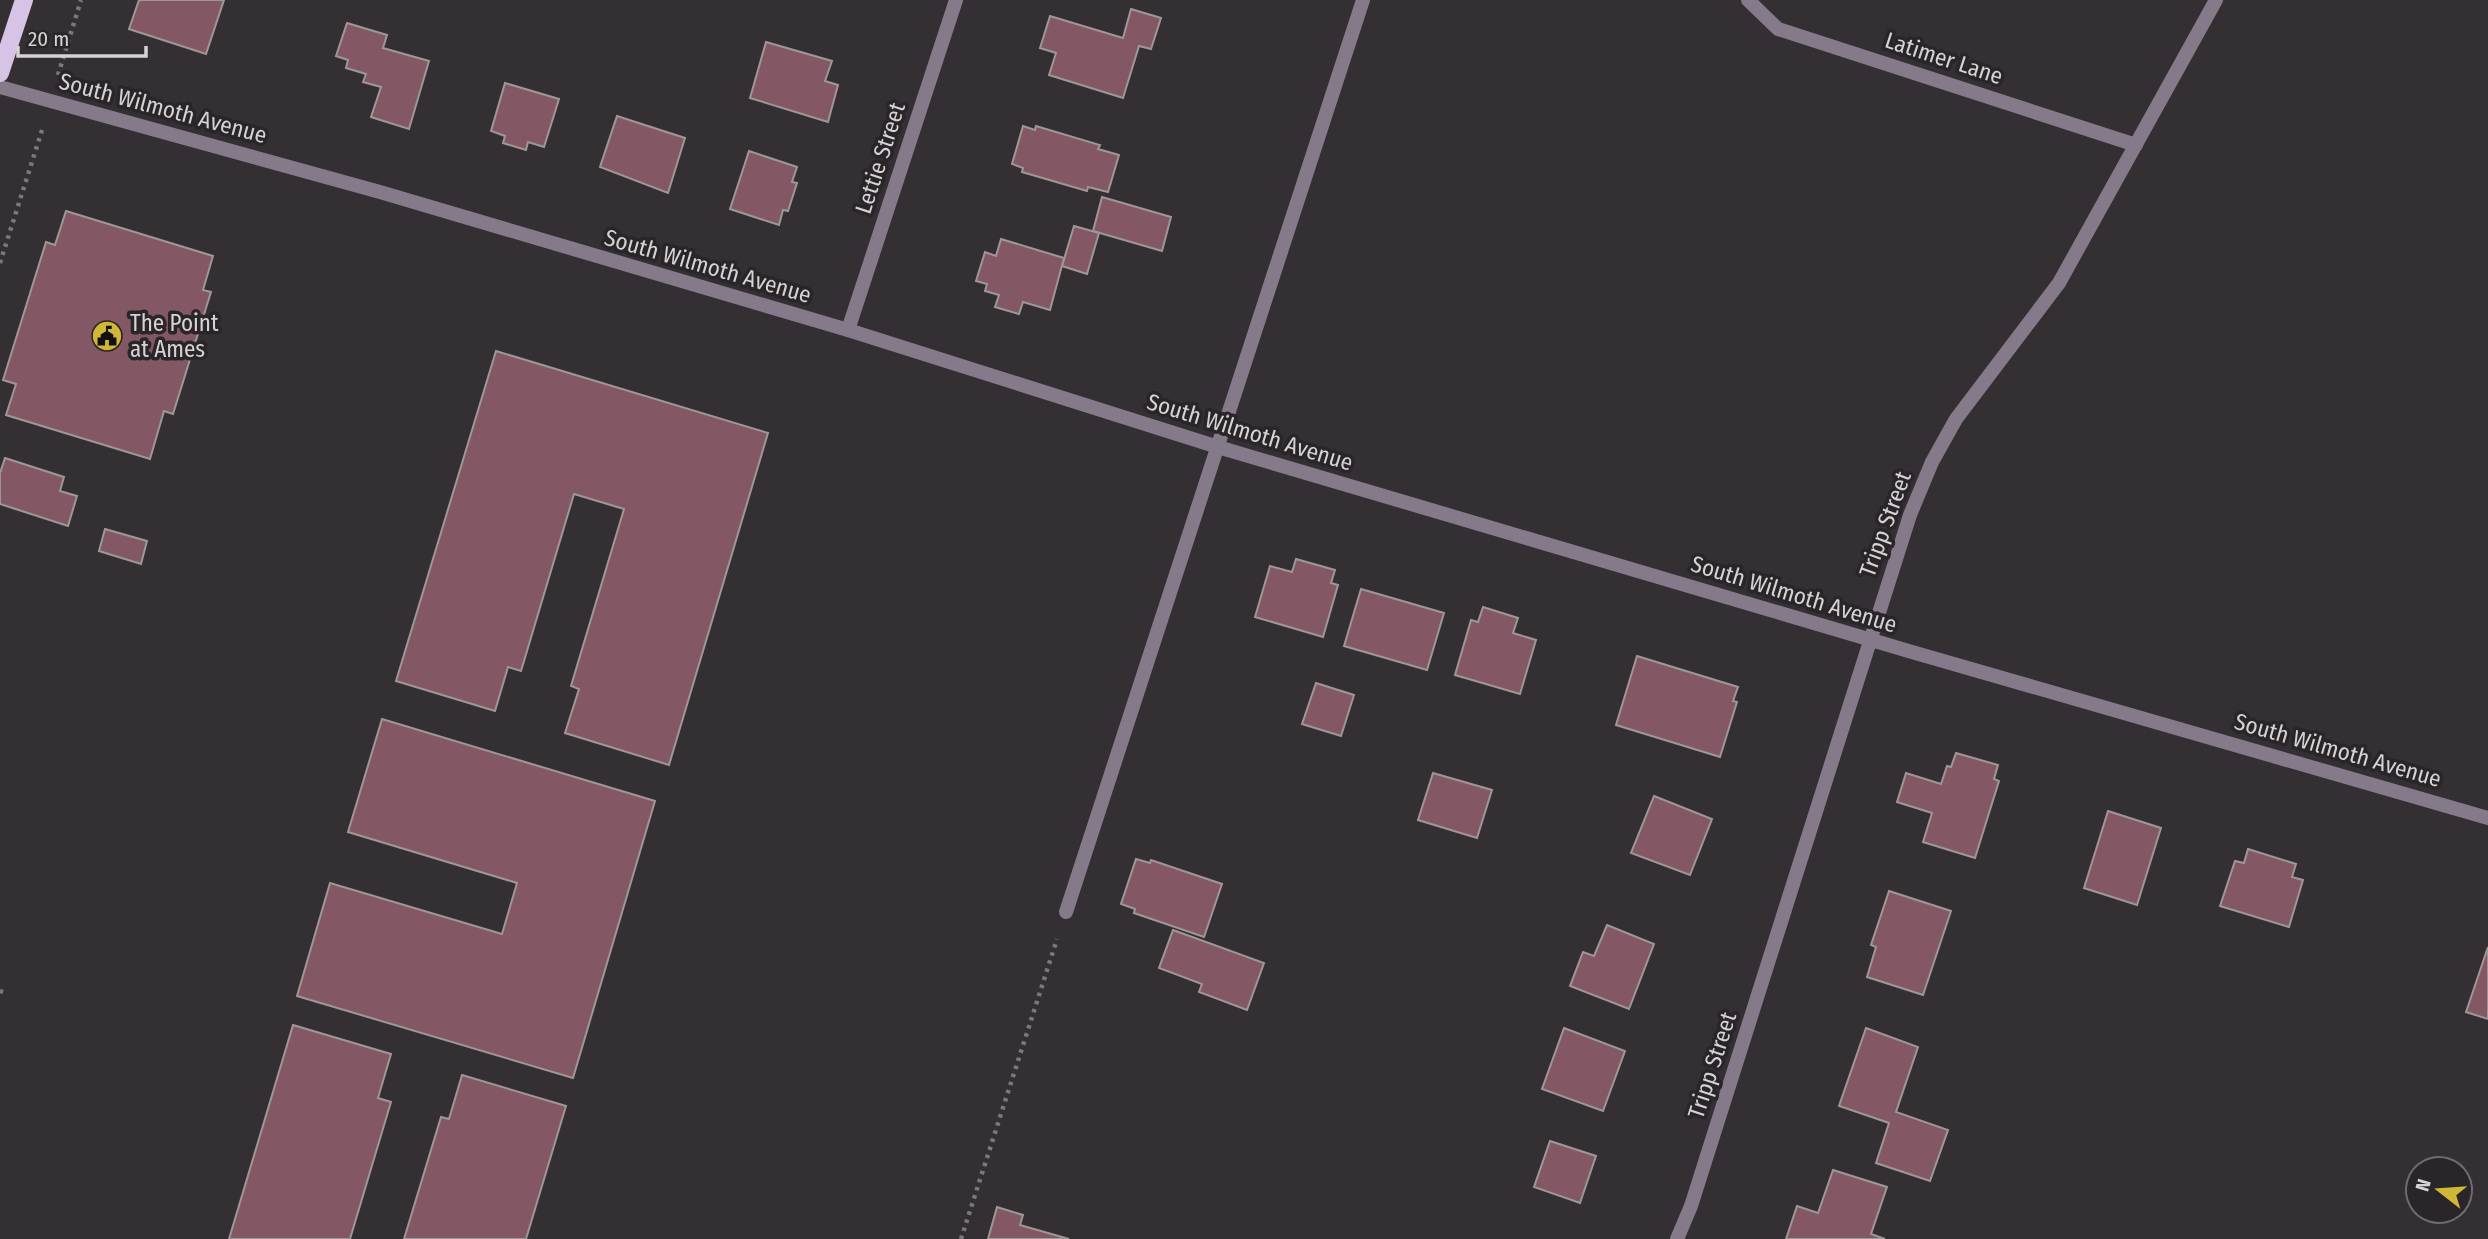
<svg xmlns="http://www.w3.org/2000/svg" width="2488" height="1239" font-family="'Fira Sans Condensed',sans-serif">
  <style>
    .building { fill: #835864; stroke: #9e9798; stroke-width: 2 }
    .lines { fill: none; stroke-linecap: round; stroke-linejoin: round }
    .path { stroke: #7c787a; stroke-width: 4.5; stroke-dasharray: 3.5 5; stroke-linecap: butt }
    .service { stroke: #847a8a; stroke-width: 14 }
    .minor { stroke: #847a8a; stroke-width: 14 }
    .primary { stroke: #d7c3e4; stroke-width: 18 }
    .labels { text-anchor: middle; stroke-width: 7; stroke-linejoin: round; paint-order: stroke }
    .street-label { font-size: 23px; fill: #d6d3d5; stroke: #2a2528 }
    .poi-label { font-size: 23px; fill: #d6d3d5; stroke: #2a2528; text-anchor: start }
  </style>
  <rect width="100%" height="100%" fill="#342f32"/>
  <g class="building">
    <polygon points="139,0 224,0 206,54 129,29"/>
    <polygon points="1131,9 1161,18 1151,49 1139,46 1123,98 1049,75 1056,53 1040,48 1050,16 1123,38"/>
    <polygon points="347,23 387,35 383,48 429,61 409,129 371,117 381,87 363,82 366,74 346,68 348,60 336,56"/>
    <polygon points="766,42 832,61 825,81 838,85 828,122 750,98"/>
    <polygon points="505,83 559,99 544,147 528,142 526,150 503,143 505,136 491,131"/>
    <polygon points="617,116 685,138 668,193 600,167"/>
    <polygon points="1023,126 1035,130 1036,126 1100,145 1098,149 1119,155 1108,192 1088,187 1087,191 1022,172 1023,168 1012,164"/>
    <polygon points="749,151 797,167 792,182 797,183 788,211 783,210 779,225 730,209"/>
    <polygon points="1102,197 1171,217 1162,251 1093,231"/>
    <polygon points="66,211 213,256 203,290 211,292 173,414 164,411 150,459 6,415 16,384 3,380 46,242 55,245"/>
    <polygon points="1074,226 1099,233 1087,274 1062,266"/>
    <polygon points="1001,239 1064,258 1050,310 1023,302 1019,314 995,307 999,295 985,291 987,284 976,281 985,252 996,256"/>
    <polygon points="496,351 768,433 669,765 565,733 579,689 571,686 624,509 574,494 521,671 508,667 495,711 396,681"/>
    <polygon points="5,458 64,477 60,491 77,496 68,526 0,504 0,473"/>
    <polygon points="105,529 147,541 141,564 99,551"/>
    <polygon points="1296,559 1335,570 1331,583 1338,585 1323,637 1255,617 1270,566 1292,572"/>
    <polygon points="1361,589 1444,613 1427,670 1344,646"/>
    <polygon points="1483,607 1518,618 1513,633 1536,640 1520,694 1455,675 1471,620 1478,622"/>
    <polygon points="1637,656 1738,687 1733,701 1737,702 1720,757 1616,725"/>
    <polygon points="1316,683 1354,695 1341,736 1302,724"/>
    <polygon points="382,719 655,801 573,1078 297,996 330,883 502,934 517,883 348,832"/>
    <polygon points="1956,753 1998,765 1994,779 1999,781 1975,858 1923,842 1932,813 1897,802 1906,773 1941,784 1947,766 1951,767"/>
    <polygon points="1433,773 1492,790 1477,838 1418,820"/>
    <polygon points="1654,796 1712,819 1690,875 1631,853"/>
    <polygon points="2108,811 2161,828 2137,905 2084,888"/>
    <polygon points="2248,849 2296,864 2292,877 2303,880 2289,927 2220,906 2235,861 2244,863"/>
    <polygon points="1136,859 1150,863 1151,860 1222,884 1204,937 1134,913 1135,909 1121,904"/>
    <polygon points="1889,891 1951,911 1923,995 1867,977 1876,947 1871,945"/>
    <polygon points="1607,925 1654,944 1629,1009 1570,986 1583,952 1594,956"/>
    <polygon points="1173,930 1264,963 1247,1010 1199,992 1202,984 1159,968"/>
    <polygon points="2488,947 2488,1019 2466,1012"/>
    <polygon points="293,1025 391,1054 378,1098 391,1102 350,1239 229,1239"/>
    <polygon points="1564,1028 1625,1051 1603,1111 1542,1089"/>
    <polygon points="1866,1028 1918,1047 1896,1112 1948,1130 1930,1181 1876,1163 1889,1123 1839,1106"/>
    <polygon points="462,1075 566,1106 526,1239 404,1239 441,1117 449,1119"/>
    <polygon points="1550,1141 1596,1156 1580,1203 1534,1187"/>
    <polygon points="1833,1170 1887,1187 1871,1234 1885,1239 1786,1239 1797,1206 1818,1213"/>
    <polygon points="997,1207 1023,1215 1020,1225 1069,1239 988,1239"/>
  </g>
  <g class="lines">
    <g class="path">
      <polyline points="58,75 81,0"/>
      <polyline points="0,263 43,127"/>
      <polyline points="0,991 3,992"/>
      <polyline points="961,1239 1057,939"/>
    </g>
    <polyline class="service" points="1066,912 1363,0"/>
    <g class="minor">
      <polyline points="1748,0 1778,29 2136,145"/>
      <polyline points="0,87 380,192 848,330 1218,447 1912,652 2488,818"/>
      <polyline points="848,330 956,0"/>
      <polyline points="1677,1239 1691,1206 1910,515 1932,462 1956,419 2059,283 2216,0"/>
    </g>
    <polyline class="primary" points="0,73 24,0"/>
  </g>
  <defs>
    <g id="civic-disc" transform="scale(1.575)"><circle r="9.5" fill="#d0b736" stroke="#2a2528"/><path d="M-.6-6.5H3V-4.5H.6V-3L4-1V1h2V6H-6V1h2V-1L-.6-3ZM-1.2 2.5V6h2.4V2.5Z" fill="#111"/></g>
  </defs>
  <g fill-rule="evenodd">
    <use href="#civic-disc" x="107" y="336"/>
  </g>
  <g class="labels">
    <g class="street-label">
      <text transform="translate(1944 58) rotate(18)" y="8">Latimer Lane</text>
      <text transform="translate(163 108) rotate(15)" y="8">South Wilmoth Avenue</text>
      <text transform="translate(880 158) rotate(-72)" y="8">Lettie Street</text>
      <text transform="translate(708 266) rotate(16)" y="8">South Wilmoth Avenue</text>
      <text transform="translate(1250 432) rotate(17)" y="8">South Wilmoth Avenue</text>
      <text transform="translate(1885 524) rotate(-70)" y="8">Tripp Street</text>
      <text transform="translate(1794 594) rotate(17)" y="8">South Wilmoth Avenue</text>
      <text transform="translate(2338 750) rotate(16)" y="8">South Wilmoth Avenue</text>
      <text transform="translate(1712 1065) rotate(-72)" y="8">Tripp Street</text>
    </g>
    <g class="poi-label">
      <text x="130" y="331">The Point<tspan x="130" dy="26">at Ames</tspan></text>
    </g>
  </g>
  <g transform="translate(2439 1190) rotate(287)"><circle r="33" fill="#2a2528" stroke="#6f6b6d" stroke-width="2"/>
  <path d="M0-5L12 26L0 18L-12 26Z" fill="#d0b736"/>
  <text y="-10" font-size="19" font-weight="bold" text-anchor="middle" fill="#d6d3d5">N</text>
  </g>
  <path d="M18 46v10h128v-10" fill="none" stroke="#d6d3d5" stroke-width="3.5"/>
  <text x="28" y="46" font-size="21" fill="#d6d3d5" stroke="#2a2528" stroke-width="5" paint-order="stroke">20 m</text>
</svg>
